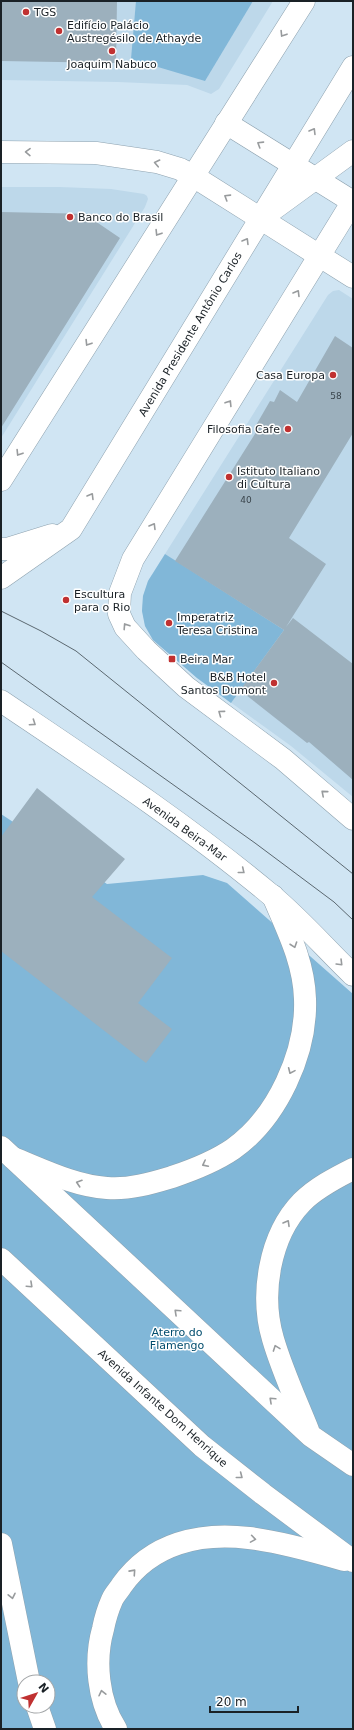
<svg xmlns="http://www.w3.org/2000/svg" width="354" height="1730" font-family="'DejaVu Sans',sans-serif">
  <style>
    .built { fill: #bdd8ea }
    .green { fill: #81b7d8; fill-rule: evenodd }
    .building { fill: #9cb0bd }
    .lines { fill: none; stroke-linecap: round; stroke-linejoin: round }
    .minor-casing { stroke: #8ea2af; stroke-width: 23 }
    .major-casing { stroke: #8ea2af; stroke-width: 23 }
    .highway-casing { stroke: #8ea2af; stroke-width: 23 }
    .minor { stroke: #fff; stroke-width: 22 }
    .major { stroke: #fff; stroke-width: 22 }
    .highway { stroke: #fff; stroke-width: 22 }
    .tram { stroke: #5b6870; stroke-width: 1 }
    .oneway { stroke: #989b9d }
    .poi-dot { fill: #c03131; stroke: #fff; stroke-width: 1.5 }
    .labels { text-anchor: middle; stroke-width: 3; stroke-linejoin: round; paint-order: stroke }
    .number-label { font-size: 9px; fill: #3a454c }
    .poi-label { font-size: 11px; fill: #1a2126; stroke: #fff; text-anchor: start }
    .street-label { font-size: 11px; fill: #1a2126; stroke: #fff }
    .park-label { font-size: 11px; fill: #004c6d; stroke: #fff }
  </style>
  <rect width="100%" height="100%" fill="#d0e5f3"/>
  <g class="built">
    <polygon points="1,1 273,1 219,89 211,94 187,85 118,82 1,80"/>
    <polygon points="1,187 60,187 111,189 144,194 147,196 148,199 145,207 1,438"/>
    <polygon points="339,290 353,299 353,797 291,746 197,678 153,640 145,626 142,611 143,596 148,581 328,295 333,291"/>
  </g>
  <g class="green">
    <polygon points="136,1 253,1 205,81 131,59"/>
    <polygon points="165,554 284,630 231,703 197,678 153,640 145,626 142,611 143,596 148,581"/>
    <path d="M1,814L107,884L203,875L227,883L353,994V1729H1ZM24,1682H48V1706H24Z"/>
  </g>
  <g class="building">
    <polygon points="1,1 117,1 116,63 1,61"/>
    <polygon points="1,212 94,214 95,221 120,238 1,428"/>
    <polygon points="335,336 353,348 353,433 289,538 326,564 286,627 293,618 353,664 353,780 309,742 307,743 246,695 243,686 284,630 175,561 258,429 255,427 270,401 274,402 280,390 297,402"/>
    <polygon points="37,788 125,859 92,897 172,958 138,1003 172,1029 146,1063 1,951 1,837"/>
  </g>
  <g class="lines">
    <g class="minor-casing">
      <polyline id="minor" points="226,123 353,202"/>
    </g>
    <g class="major-casing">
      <g id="major">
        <polyline points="1,152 96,153 157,162 180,169 193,176 353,277"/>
        <polyline points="353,201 133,559 120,593 119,614 125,627 146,650 186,687 283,759 353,819"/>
        <polyline points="268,213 353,151"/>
        <polyline points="1,480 304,1"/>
        <polyline points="1,549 7,549 52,535"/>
        <polyline points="1,578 71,529 353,67"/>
        <path d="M1,701C93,763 186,824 271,895C300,919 326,949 353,975"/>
      </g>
    </g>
    <g class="highway-casing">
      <g id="highway">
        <polyline points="1,1147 311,1436 353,1465"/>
        <path d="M13,1158C43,1170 75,1186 107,1188C129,1190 152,1183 172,1177C193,1170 214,1162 233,1149C277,1118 307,1053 305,999C304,962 287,929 273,896"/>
        <polyline points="1,1259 202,1446 263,1494 353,1561"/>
        <path d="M308,1430C296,1400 282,1370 273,1339C260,1295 269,1236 302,1202C316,1188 335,1178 353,1169"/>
        <polyline points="1,1544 29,1682"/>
        <polyline points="37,1706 45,1729"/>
        <path d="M116,1729C98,1701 94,1661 103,1629C105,1619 108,1609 112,1600C114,1595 119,1590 122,1585C152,1543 200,1532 249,1538C281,1542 313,1551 344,1560"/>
      </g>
    </g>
    <use href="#minor" class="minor"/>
    <use href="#major" class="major"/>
    <use href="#highway" class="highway"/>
    <g class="tram">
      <polyline points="1,611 41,631 76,651 353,874"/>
      <polyline points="1,662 255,843 334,902 353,920"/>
    </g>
  </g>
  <defs><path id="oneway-chevron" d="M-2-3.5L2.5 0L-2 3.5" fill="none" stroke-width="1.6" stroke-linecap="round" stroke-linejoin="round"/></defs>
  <g class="oneway">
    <use href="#oneway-chevron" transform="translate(283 34) rotate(122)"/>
    <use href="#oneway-chevron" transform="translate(313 131) rotate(-59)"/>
    <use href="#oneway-chevron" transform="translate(260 144) rotate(-148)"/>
    <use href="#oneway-chevron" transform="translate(28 152) rotate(-179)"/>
    <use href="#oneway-chevron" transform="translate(157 163) rotate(-168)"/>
    <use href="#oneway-chevron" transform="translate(227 197) rotate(-148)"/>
    <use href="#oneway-chevron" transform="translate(158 233) rotate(122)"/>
    <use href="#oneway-chevron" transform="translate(246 241) rotate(-59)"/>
    <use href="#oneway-chevron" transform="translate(297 293) rotate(-59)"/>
    <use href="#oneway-chevron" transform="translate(88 343) rotate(122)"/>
    <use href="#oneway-chevron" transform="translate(229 403) rotate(-58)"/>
    <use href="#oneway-chevron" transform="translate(19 453) rotate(122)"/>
    <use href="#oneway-chevron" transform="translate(91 496) rotate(-59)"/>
    <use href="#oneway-chevron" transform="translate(153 526) rotate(-59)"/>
    <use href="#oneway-chevron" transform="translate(126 626) rotate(-123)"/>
    <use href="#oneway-chevron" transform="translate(221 713) rotate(-144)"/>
    <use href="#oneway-chevron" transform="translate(33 723) rotate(34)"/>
    <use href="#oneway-chevron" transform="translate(324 793) rotate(-139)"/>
    <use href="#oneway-chevron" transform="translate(242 871) rotate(39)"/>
    <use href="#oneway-chevron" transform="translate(294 945) rotate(71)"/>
    <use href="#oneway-chevron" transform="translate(340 963) rotate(45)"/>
    <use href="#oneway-chevron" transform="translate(291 1071) rotate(114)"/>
    <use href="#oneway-chevron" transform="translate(205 1164) rotate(153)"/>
    <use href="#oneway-chevron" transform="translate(79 1183) rotate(-162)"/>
    <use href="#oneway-chevron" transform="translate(287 1223) rotate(-60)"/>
    <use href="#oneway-chevron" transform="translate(30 1285) rotate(43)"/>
    <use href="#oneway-chevron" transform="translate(177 1312) rotate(-137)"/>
    <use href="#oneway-chevron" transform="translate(276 1348) rotate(-110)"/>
    <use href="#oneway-chevron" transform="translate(272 1400) rotate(-137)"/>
    <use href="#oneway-chevron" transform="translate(240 1476) rotate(38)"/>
    <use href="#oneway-chevron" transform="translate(253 1539) rotate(9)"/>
    <use href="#oneway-chevron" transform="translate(133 1572) rotate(-48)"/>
    <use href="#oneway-chevron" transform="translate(12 1596) rotate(78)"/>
    <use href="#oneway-chevron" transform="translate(102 1693) rotate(-103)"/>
  </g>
  <g class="poi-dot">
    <circle cx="26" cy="12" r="4"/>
    <circle cx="59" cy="31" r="4"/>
    <circle cx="112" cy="51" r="4"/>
    <circle cx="70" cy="217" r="4"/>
    <circle cx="333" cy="375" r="4"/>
    <circle cx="288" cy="429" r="4"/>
    <circle cx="229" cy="477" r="4"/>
    <circle cx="66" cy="600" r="4"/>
    <circle cx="169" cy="623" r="4"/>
    <rect x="168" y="655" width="8" height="8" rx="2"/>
    <circle cx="274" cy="683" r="4"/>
  </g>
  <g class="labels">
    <g class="number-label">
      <text x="336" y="399">58</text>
      <text x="246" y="503">40</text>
    </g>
    <g class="poi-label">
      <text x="34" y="16">TGS</text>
      <text x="67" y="29">Edifício Palácio<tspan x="67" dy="13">Austregésilo de Athayde</tspan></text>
      <text x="112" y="68" text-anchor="middle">Joaquim Nabuco</text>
      <text x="78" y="221">Banco do Brasil</text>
      <text x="325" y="379" text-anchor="end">Casa Europa</text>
      <text x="280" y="433" text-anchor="end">Filosofia Cafe</text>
      <text x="237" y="475">Istituto Italiano<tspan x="237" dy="13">di Cultura</tspan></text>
      <text x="74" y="598">Escultura<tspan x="74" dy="13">para o Rio</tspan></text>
      <text x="177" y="621">Imperatriz<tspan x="177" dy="13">Teresa Cristina</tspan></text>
      <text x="180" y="663">Beira Mar</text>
      <text x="266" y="681" text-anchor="end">B&amp;B Hotel<tspan x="266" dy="13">Santos Dumont</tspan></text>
    </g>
    <g class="street-label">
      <text transform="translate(190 334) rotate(-59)" y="4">Avenida Presidente Antônio Carlos</text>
      <text transform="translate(185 829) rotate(36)" y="4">Avenida Beira-Mar</text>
      <text transform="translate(163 1408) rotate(42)" y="4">Avenida Infante Dom Henrique</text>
    </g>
    <g class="park-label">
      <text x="177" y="1336">Aterro do<tspan x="177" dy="13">Flamengo</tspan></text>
    </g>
  </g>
  <rect width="354" height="1730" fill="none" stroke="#1a2126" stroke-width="4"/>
  <g transform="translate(36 1694) rotate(51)"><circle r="19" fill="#ffffff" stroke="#a3a6a8"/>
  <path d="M0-3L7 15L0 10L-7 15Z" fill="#c03131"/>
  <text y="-6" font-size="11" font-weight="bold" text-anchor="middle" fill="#1a2126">N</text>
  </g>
  <path d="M210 1706v6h88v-6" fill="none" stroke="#1a2126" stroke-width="2"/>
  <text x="216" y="1706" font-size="12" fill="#1a2126" stroke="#ffffff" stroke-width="3" paint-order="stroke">20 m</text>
</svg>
